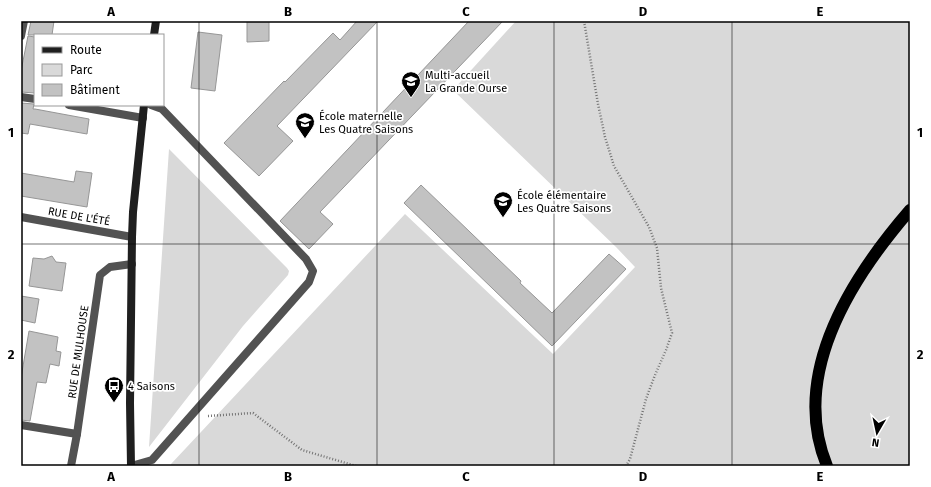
<svg xmlns="http://www.w3.org/2000/svg" width="931" height="487" font-family="'Fira Sans',sans-serif">
  <style>
    .green { fill: #d9d9d9 }
    .building { fill: #c2c2c2; stroke: #969696 }
    .lines { fill: none; stroke-linecap: round; stroke-linejoin: round }
    .motorway-casing { stroke: #dbdbdb; stroke-width: 13 }
    .path { stroke: #747474; stroke-width: 2.5; stroke-dasharray: 1 2; stroke-linecap: butt }
    .service { stroke: #525252; stroke-width: 8 }
    .minor { stroke: #525252; stroke-width: 8 }
    .secondary { stroke: #1f1f1f; stroke-width: 8 }
    .motorway { stroke: #000; stroke-width: 12 }
    .grid { fill: none; stroke: #000; stroke-width: 1; stroke-opacity: 0.55 }
    .labels { text-anchor: middle; stroke-width: 3.5; stroke-linejoin: round; paint-order: stroke }
    .poi-label { font-size: 11px; fill: #000; stroke: #fff; text-anchor: start }
    .street-label { font-size: 11px; fill: #000; stroke: #fff }
    .neatline { fill: none; stroke: #000; stroke-width: 1.5 }
    .grid-label { font-size: 13px; text-anchor: middle; font-weight: bold; fill: #000 }
  </style>
  <rect width="100%" height="100%" fill="#fff"/>
  <g class="green">
    <polygon points="516,21 910,21 910,466 171,466 171,464 405,214 553,354 635,267 616,247 453,90"/>
    <polygon points="169,149 287,268 289,271 288,275 243,326 149,447"/>
  </g>
  <g class="building">
    <polygon points="31,21 54,21 52,35 28,35"/>
    <polygon points="247,21 269,21 269,41 247,42"/>
    <polygon points="357,21 378,21 277,126 293,141 259,176 224,143 284,81 285,82 333,33 340,40"/>
    <polygon points="469,21 503,21 320,212 333,224 309,249 280,221"/>
    <polygon points="198,32 222,35 215,91 191,88"/>
    <polygon points="28,36 35,37 35,93 21,92 21,71"/>
    <polygon points="21,103 34,104 33,109 35,109 89,119 87,134 30,124 28,134 21,133"/>
    <polygon points="76,171 92,173 87,207 21,196 21,173 74,182"/>
    <polygon points="421,185 521,281 520,283 552,313 609,254 626,269 552,346 404,203"/>
    <polygon points="52,256 56,262 66,263 62,291 29,286 33,258 44,259"/>
    <polygon points="21,296 39,299 35,323 21,320"/>
    <polygon points="29,331 58,337 56,351 61,352 59,366 50,364 46,383 37,382 30,421 21,420 21,378"/>
  </g>
  <g class="lines">
    <g class="motorway-casing">
      <path id="motorway" d="M827,466C789,374 852,277 910,210"/>
    </g>
    <g class="path">
      <polyline points="584,21 598,104 605,137 614,166 649,227 657,248 661,288 672,333 666,350 655,375 646,399 630,459 626,466"/>
      <polyline points="208,416 253,413 302,450 356,466"/>
    </g>
    <polyline class="service" points="131,466 152,460 309,282 313,271 306,259 162,109 151,105"/>
    <g class="minor">
      <polyline points="21,36 24,21"/>
      <polyline points="21,97 35,99"/>
      <polyline points="69,105 143,118"/>
      <polyline points="21,217 132,237"/>
      <polyline points="21,425 77,434"/>
      <polyline points="71,466 77,434 100,275 110,267 132,264"/>
    </g>
    <g class="secondary">
      <polyline points="154,35 156,21"/>
      <polyline points="131,466 130,403 132,237 133,212 144,105"/>
    </g>
    <use href="#motorway" class="motorway"/>
  </g>
  <path class="grid" d="M199,21V466M377,21V466M554,21V466M732,21V466M21,244H910"/>
  <defs>
    <g id="school-pin" transform="scale(1)"><path d="M0 17L-7.5 6A9.5 9.5 0 1 1 7.5 6Z" fill="#000" stroke="#fff"/><path d="M0-5L7-2L0 1L-7-2ZM-4 1L0 2.5L4 1V4Q0 6-4 4Z" fill="#fff"/></g>
    <g id="bus-pin" transform="scale(1)"><path d="M0 17L-7.5 6A9.5 9.5 0 1 1 7.5 6Z" fill="#000" stroke="#fff"/><path d="M-5-6H5V4H4V6H2V4H-2V6H-4V4H-5ZM-3.5-4V0h7V-4ZM-3.5 1.2v1.5H-2V1.2ZM2 1.2v1.5H3.5V1.2Z" fill="#fff"/></g>
  </defs>
  <g fill-rule="evenodd">
    <use href="#school-pin" x="411" y="81"/>
    <use href="#school-pin" x="305" y="122"/>
    <use href="#school-pin" x="503" y="201"/>
    <use href="#bus-pin" x="114" y="386"/>
  </g>
  <g class="labels">
    <g class="poi-label">
      <text x="425" y="79">Multi-accueil<tspan x="425" dy="13">La Grande Ourse</tspan></text>
      <text x="319" y="120">École maternelle<tspan x="319" dy="13">Les Quatre Saisons</tspan></text>
      <text x="517" y="199">École élémentaire<tspan x="517" dy="13">Les Quatre Saisons</tspan></text>
      <text x="128" y="390">4 Saisons</text>
    </g>
    <g class="street-label">
      <text transform="translate(79 216) rotate(10)" y="4">RUE DE L'ÉTÉ</text>
      <text transform="translate(78 352) rotate(-82)" y="4">RUE DE MULHOUSE</text>
    </g>
  </g>
  <rect width="931" height="487" fill="none" stroke="#ffffff" stroke-width="44"/>
  <rect x="34" y="34" width="130" height="72" fill="#ffffff" stroke="#999999"/>
  <rect x="42" y="47" width="20" height="6" fill="#1f1f1f" stroke="#999999"/>
  <text x="70" y="54" font-size="12" fill="#000000">Route</text>
  <rect x="42" y="64" width="20" height="12" fill="#d9d9d9" stroke="#999999"/>
  <text x="70" y="74" font-size="12" fill="#000000">Parc</text>
  <rect x="42" y="84" width="20" height="12" fill="#c2c2c2" stroke="#999999"/>
  <text x="70" y="94" font-size="12" fill="#000000">Bâtiment</text>
  <g transform="translate(877 433) rotate(189)" stroke="#ffffff" stroke-width="3" paint-order="stroke">
  <path d="M0-3L7 15L0 10L-7 15Z" fill="#000000"/>
  <text y="-6" font-size="11" font-weight="bold" text-anchor="middle" fill="#000000">N</text>
  </g>
  <rect x="22" y="22" width="887" height="443" class="neatline"/>
  <g class="grid-label">
    <text x="111" y="16">A</text>
    <text x="288" y="16">B</text>
    <text x="466" y="16">C</text>
    <text x="643" y="16">D</text>
    <text x="820" y="16">E</text>
    <text x="11" y="137">1</text>
    <text x="920" y="137">1</text>
    <text x="11" y="359">2</text>
    <text x="920" y="359">2</text>
    <text x="111" y="481">A</text>
    <text x="288" y="481">B</text>
    <text x="466" y="481">C</text>
    <text x="643" y="481">D</text>
    <text x="820" y="481">E</text>
  </g>
</svg>
